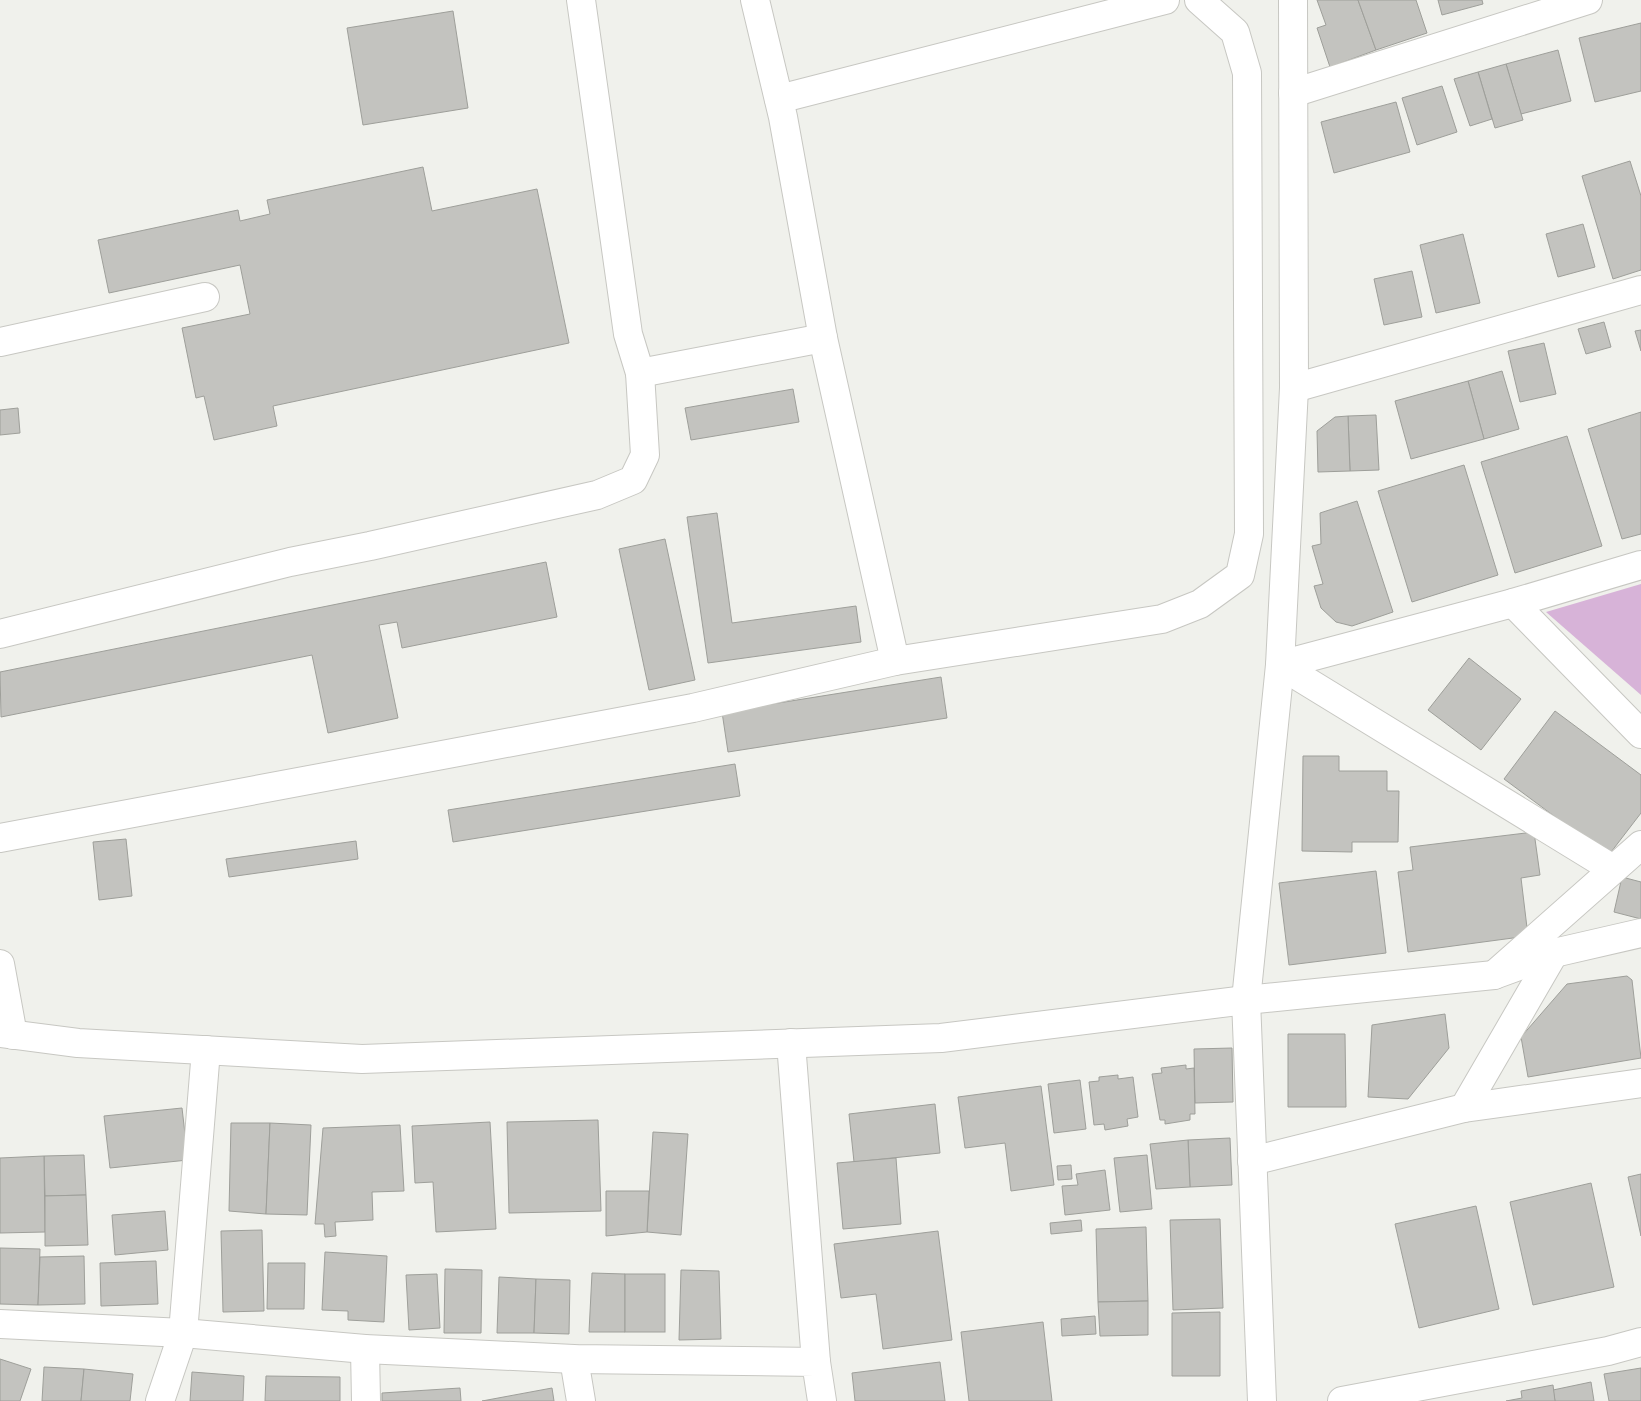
<svg xmlns="http://www.w3.org/2000/svg" width="1641" height="1401" font-family="Mulish,sans-serif">
  <style>
    .green { fill: #d7b3d8 }
    .building { fill: #c3c3bf; stroke: #9e9f9a }
    .lines { fill: none; stroke-linecap: round; stroke-linejoin: round }
    .minor-casing { stroke: #c7c7c2; stroke-width: 30 }
    .major-casing { stroke: #c7c7c2; stroke-width: 30 }
    .minor { stroke: #fff; stroke-width: 28 }
    .major { stroke: #fff; stroke-width: 28 }
  </style>
  <rect width="100%" height="100%" fill="#f0f1ec"/>
  <polygon class="green" points="1641,584 1641,695 1546,612"/>
  <g class="building">
    <polygon points="1317,0 1358,0 1376,50 1330,67 1317,28 1326,25"/>
    <polygon points="1358,0 1416,0 1427,33 1376,50"/>
    <polygon points="1438,0 1482,0 1483,4 1442,15"/>
    <polygon points="453,11 468,108 363,125 347,28"/>
    <polygon points="1641,23 1641,91 1595,102 1579,38"/>
    <polygon points="1558,50 1571,101 1521,114 1506,64"/>
    <polygon points="1506,64 1523,120 1495,128 1478,72"/>
    <polygon points="1478,72 1492,119 1470,126 1454,79"/>
    <polygon points="1442,86 1457,132 1417,145 1402,98"/>
    <polygon points="1396,102 1410,152 1334,173 1321,122"/>
    <polygon points="1630,161 1641,196 1641,270 1613,279 1582,176"/>
    <polygon points="423,167 432,211 537,189 569,343 273,406 277,426 214,440 204,396 196,398 182,328 250,314 240,265 109,293 98,240 238,210 240,221 270,214 267,200"/>
    <polygon points="1583,224 1595,267 1558,277 1546,234"/>
    <polygon points="1463,234 1480,303 1436,313 1420,245"/>
    <polygon points="1412,271 1422,317 1384,325 1374,279"/>
    <polygon points="1604,322 1611,347 1586,354 1578,329"/>
    <polygon points="1641,330 1641,351 1635,331"/>
    <polygon points="1544,343 1556,394 1520,402 1508,351"/>
    <polygon points="1502,371 1519,429 1484,439 1468,381"/>
    <polygon points="1468,381 1484,439 1411,459 1395,401"/>
    <polygon points="793,389 799,422 691,440 685,408"/>
    <polygon points="18,408 20,433 0,435 0,410"/>
    <polygon points="1641,412 1641,534 1622,539 1588,429"/>
    <polygon points="1376,415 1379,470 1350,471 1348,416"/>
    <polygon points="1348,416 1350,471 1318,472 1317,431 1335,417"/>
    <polygon points="1567,436 1602,546 1515,573 1481,462"/>
    <polygon points="1464,465 1498,575 1412,602 1378,491"/>
    <polygon points="1357,501 1393,612 1352,626 1336,622 1321,608 1314,586 1323,584 1312,546 1321,544 1320,513"/>
    <polygon points="717,513 732,623 856,606 861,642 708,663 687,517"/>
    <polygon points="665,539 695,680 649,690 619,549"/>
    <polygon points="546,562 557,617 402,648 397,622 379,625 398,718 328,733 312,655 1,717 0,672"/>
    <polygon points="1469,658 1521,699 1481,750 1428,710"/>
    <polygon points="941,677 947,718 728,752 722,712"/>
    <polygon points="1555,711 1641,775 1641,813 1608,856 1504,779"/>
    <polygon points="1303,756 1339,756 1339,771 1387,771 1387,791 1399,791 1398,842 1352,842 1352,852 1302,851"/>
    <polygon points="735,764 740,796 453,842 448,810"/>
    <polygon points="1534,832 1540,875 1521,878 1528,936 1408,952 1398,872 1413,870 1410,847"/>
    <polygon points="126,839 132,896 99,900 93,842"/>
    <polygon points="356,841 358,859 229,877 226,859"/>
    <polygon points="1376,871 1386,953 1289,965 1279,883"/>
    <polygon points="1622,877 1641,882 1641,919 1614,912"/>
    <polygon points="1627,976 1632,980 1641,1058 1528,1077 1521,1037 1567,984"/>
    <polygon points="1445,1014 1449,1048 1408,1099 1368,1097 1372,1025"/>
    <polygon points="1288,1034 1345,1034 1346,1107 1288,1107"/>
    <polygon points="1232,1048 1233,1102 1195,1103 1194,1049"/>
    <polygon points="1186,1065 1186,1069 1194,1068 1195,1114 1190,1114 1190,1120 1165,1124 1165,1120 1160,1120 1152,1074 1162,1073 1161,1068"/>
    <polygon points="1118,1075 1118,1079 1133,1077 1138,1117 1127,1119 1128,1126 1105,1130 1104,1124 1094,1125 1089,1082 1099,1081 1099,1077"/>
    <polygon points="1080,1080 1086,1129 1054,1133 1048,1084"/>
    <polygon points="1041,1086 1054,1185 1011,1191 1005,1143 965,1148 958,1097"/>
    <polygon points="935,1104 940,1153 854,1162 849,1114"/>
    <polygon points="182,1108 188,1160 110,1168 104,1116"/>
    <polygon points="598,1120 601,1211 509,1213 507,1122"/>
    <polygon points="490,1122 496,1229 436,1232 433,1182 415,1183 412,1126"/>
    <polygon points="231,1123 270,1123 266,1214 229,1211"/>
    <polygon points="270,1123 311,1125 307,1215 266,1214"/>
    <polygon points="400,1125 404,1191 372,1192 373,1220 335,1222 336,1236 325,1237 324,1224 315,1224 323,1128"/>
    <polygon points="653,1132 688,1134 681,1235 647,1232"/>
    <polygon points="1230,1138 1232,1185 1190,1187 1188,1140"/>
    <polygon points="1188,1140 1190,1187 1156,1189 1150,1144"/>
    <polygon points="84,1155 86,1195 45,1196 44,1156"/>
    <polygon points="1147,1155 1152,1209 1120,1212 1114,1158"/>
    <polygon points="44,1156 45,1232 0,1233 0,1158"/>
    <polygon points="896,1158 901,1224 843,1229 837,1163"/>
    <polygon points="1071,1165 1072,1179 1058,1180 1057,1166"/>
    <polygon points="1105,1170 1110,1210 1065,1215 1062,1186 1078,1185 1076,1174"/>
    <polygon points="1641,1174 1641,1236 1628,1177"/>
    <polygon points="1591,1183 1614,1287 1533,1305 1510,1202"/>
    <polygon points="606,1191 649,1191 647,1232 606,1236"/>
    <polygon points="86,1195 88,1245 45,1246 45,1196"/>
    <polygon points="1476,1206 1499,1309 1419,1328 1395,1224"/>
    <polygon points="165,1211 168,1250 115,1255 112,1215"/>
    <polygon points="1220,1219 1223,1308 1173,1310 1170,1220"/>
    <polygon points="1081,1220 1082,1231 1051,1234 1050,1223"/>
    <polygon points="1146,1227 1148,1301 1098,1302 1096,1229"/>
    <polygon points="262,1230 264,1311 223,1312 221,1231"/>
    <polygon points="938,1231 952,1340 883,1349 876,1294 841,1298 834,1244"/>
    <polygon points="0,1248 40,1249 38,1305 0,1304"/>
    <polygon points="325,1252 387,1256 384,1322 348,1320 348,1311 322,1310"/>
    <polygon points="84,1256 85,1304 38,1305 40,1257"/>
    <polygon points="156,1261 158,1304 101,1306 100,1263"/>
    <polygon points="268,1263 305,1263 304,1309 267,1309"/>
    <polygon points="445,1269 482,1270 481,1333 444,1333"/>
    <polygon points="681,1270 719,1271 721,1339 679,1340"/>
    <polygon points="592,1273 625,1274 625,1332 589,1332"/>
    <polygon points="437,1274 440,1328 409,1330 406,1275"/>
    <rect x="625" y="1274" width="40" height="58"/>
    <polygon points="499,1277 536,1279 534,1333 497,1333"/>
    <polygon points="536,1279 570,1280 569,1334 534,1333"/>
    <polygon points="1148,1301 1148,1335 1100,1336 1098,1302"/>
    <polygon points="1220,1312 1220,1376 1172,1376 1172,1313"/>
    <polygon points="1095,1316 1096,1334 1062,1336 1061,1319"/>
    <polygon points="1043,1322 1052,1401 969,1401 961,1332"/>
    <polygon points="0,1359 31,1369 20,1401 0,1401"/>
    <polygon points="940,1362 945,1401 855,1401 852,1373"/>
    <polygon points="44,1367 84,1369 81,1401 42,1401"/>
    <polygon points="1641,1368 1641,1401 1609,1401 1604,1374"/>
    <polygon points="84,1369 133,1374 130,1401 81,1401"/>
    <polygon points="192,1372 244,1376 243,1401 190,1401"/>
    <polygon points="266,1376 340,1377 340,1401 265,1401"/>
    <polygon points="1591,1382 1594,1401 1555,1401 1553,1390"/>
    <polygon points="1553,1385 1555,1401 1506,1401 1522,1398 1521,1391"/>
    <polygon points="460,1388 461,1401 382,1401 382,1393"/>
    <polygon points="552,1388 554,1401 482,1401"/>
  </g>
  <g class="lines">
    <g class="minor-casing">
      <g id="minor">
        <polyline points="581,0 628,334 640,373 823,338"/>
        <polyline points="1293,93 1588,0"/>
        <polyline points="779,99 1165,0"/>
        <polyline points="0,342 205,297"/>
        <polyline points="1294,388 1641,290"/>
        <polyline points="1513,603 1641,734"/>
        <polyline points="0,634 290,562 370,546 597,495 633,480 645,455 640,373"/>
        <polyline points="895,661 1162,619 1200,604 1240,575 1249,534 1247,73 1235,32 1199,0"/>
        <polyline points="0,838 693,708 895,661 823,338 783,117 755,0"/>
        <polyline points="1613,869 1280,665 1513,603 1641,565"/>
        <polyline points="0,964 13,1035"/>
        <polyline points="1494,975 1641,845"/>
        <polyline points="791,1043 816,1362"/>
        <polyline points="1464,1108 1641,1083"/>
        <polyline points="1252,1161 1464,1108 1554,953"/>
        <polyline points="0,1324 183,1333 365,1349 574,1359 816,1362 822,1401"/>
        <polyline points="365,1349 366,1401"/>
        <polyline points="574,1359 581,1401"/>
        <polyline points="160,1401 183,1333 206,1050"/>
        <polyline points="1262,1401 1246,1000 1280,665 1294,388 1293,0"/>
        <polyline points="1342,1401 1608,1351 1641,1342"/>
      </g>
    </g>
    <g class="major-casing">
      <polyline id="major" points="0,1033 78,1043 362,1059 941,1038 1246,1000 1494,975 1554,953 1641,933"/>
    </g>
    <use href="#minor" class="minor"/>
    <use href="#major" class="major"/>
  </g>
</svg>
